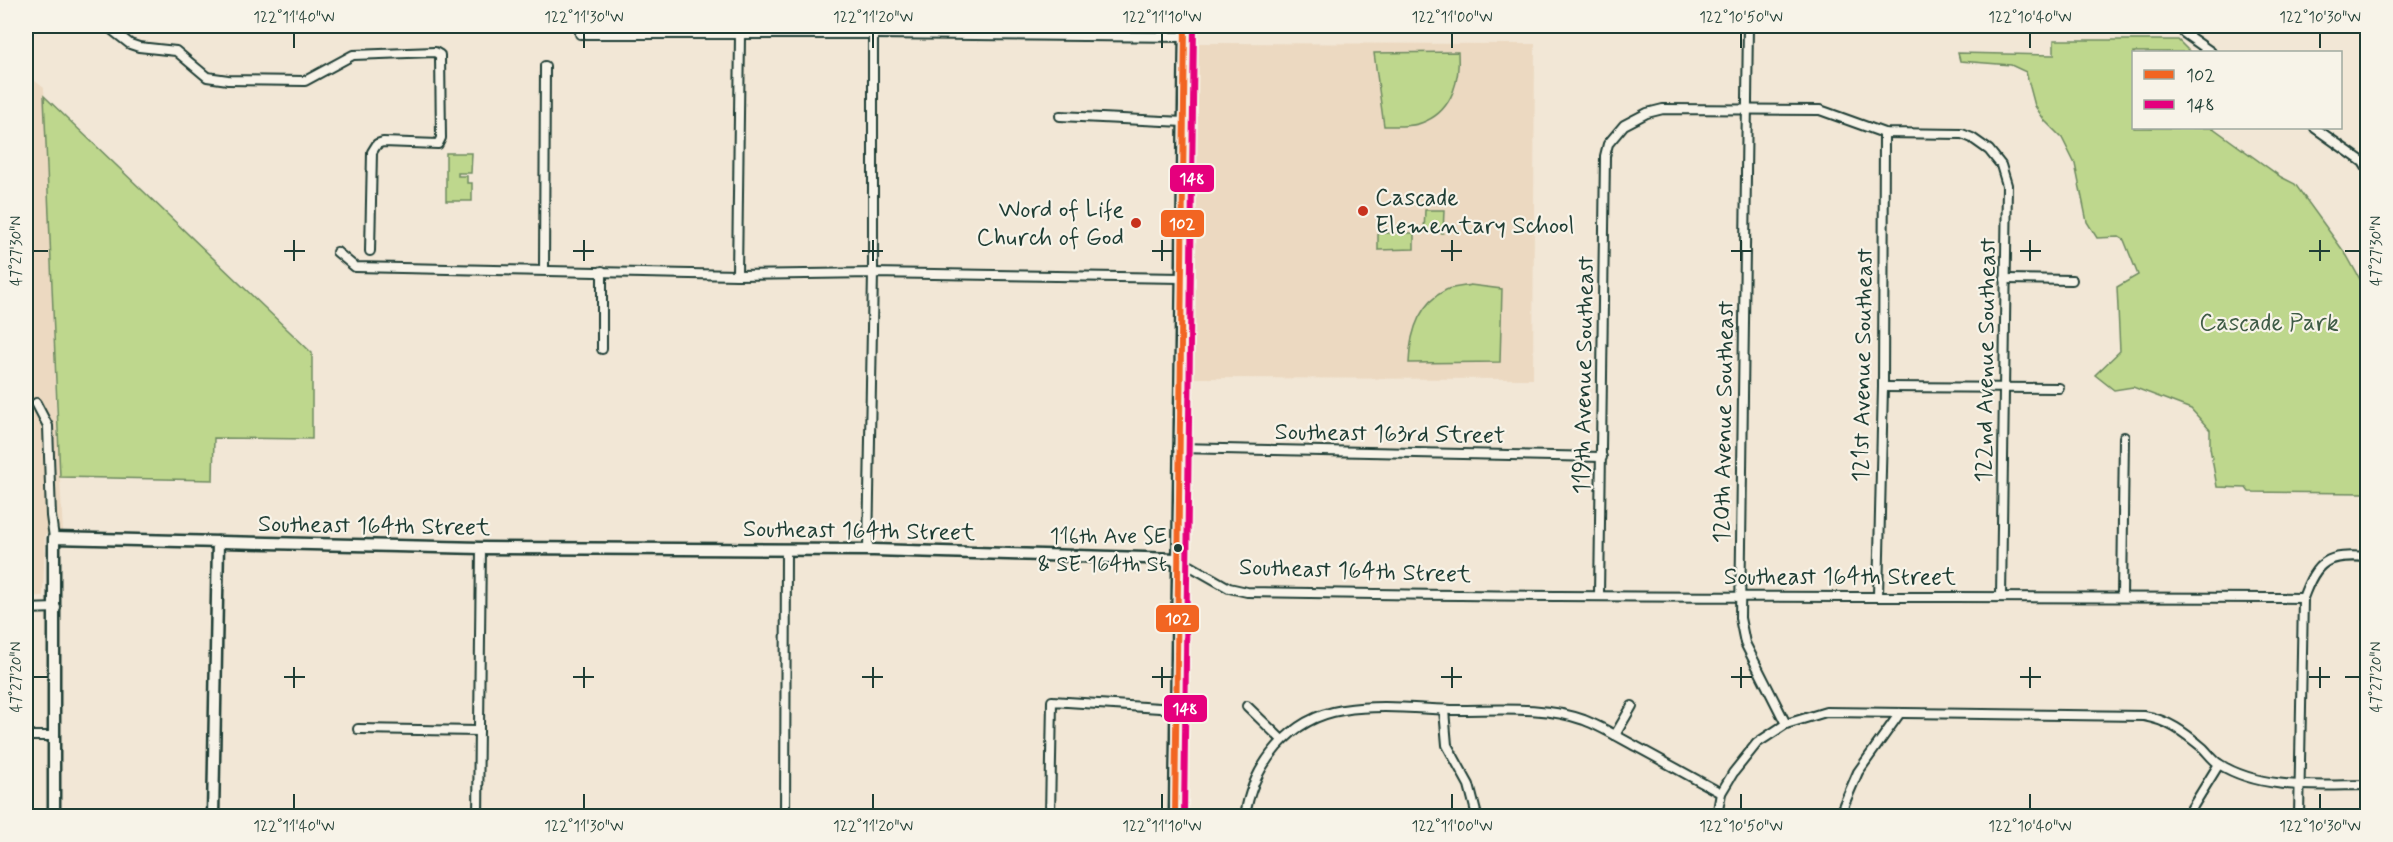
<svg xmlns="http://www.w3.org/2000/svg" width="2393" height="842" font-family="Mynerve,sans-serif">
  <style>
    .built { fill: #ecd9c1 }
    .green { fill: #bed78d; stroke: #6e8a60; stroke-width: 1.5 }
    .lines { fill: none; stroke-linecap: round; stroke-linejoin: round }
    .street-casing { stroke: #1f3d34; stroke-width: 12 }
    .secondary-casing { stroke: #1f3d34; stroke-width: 15 }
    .street { stroke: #f7f3e8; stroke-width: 8 }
    .secondary { stroke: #f7f3e8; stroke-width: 10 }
    .bus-1-casing { stroke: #f7f3e8; stroke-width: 10 }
    .bus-2-casing { stroke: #f7f3e8; stroke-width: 10 }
    .bus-1 { stroke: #f26522; stroke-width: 6 }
    .bus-2 { stroke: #e5007d; stroke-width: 6 }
    .ticks { fill: none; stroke: #1f3d34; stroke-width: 2 }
    .poi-dot { fill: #c8321e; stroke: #f7f3e8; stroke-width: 2 }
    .bus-dot { fill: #1f3d34; stroke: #f7f3e8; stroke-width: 2 }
    .labels { text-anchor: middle; stroke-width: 4.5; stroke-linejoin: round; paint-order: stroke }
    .bus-label { font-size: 22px; fill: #1f3d34; stroke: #f7f3e8; text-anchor: end }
    .poi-label { font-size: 24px; fill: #1f3d34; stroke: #f7f3e8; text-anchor: start }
    .park-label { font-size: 24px; fill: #3f5c46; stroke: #f7f3e8 }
    .street-label { font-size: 24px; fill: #1f3d34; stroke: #f7f3e8 }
    .line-badge { stroke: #f7f3e8; stroke-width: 2 }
    .badge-label { font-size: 16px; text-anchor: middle; font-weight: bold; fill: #fff }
    .neatline { fill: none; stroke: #1f3d34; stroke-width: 2 }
    .ticks-label { font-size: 15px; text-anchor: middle; fill: #1f3d34 }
  </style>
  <rect width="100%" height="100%" fill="#f2e7d6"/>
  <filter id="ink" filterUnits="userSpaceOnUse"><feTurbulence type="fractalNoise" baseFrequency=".0167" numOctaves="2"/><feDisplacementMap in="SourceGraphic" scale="12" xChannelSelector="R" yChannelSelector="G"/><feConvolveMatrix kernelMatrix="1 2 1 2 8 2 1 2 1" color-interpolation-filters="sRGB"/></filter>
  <g filter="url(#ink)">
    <g class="built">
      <polygon points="1194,43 1535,44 1533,379 1192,378"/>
      <polygon points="26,74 44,88 56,407 63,533 45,534 43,596 26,597"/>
    </g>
    <g class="green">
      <polygon points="2054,40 2178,40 2190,52 2134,52 2134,128 2213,128 2281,177 2295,184 2347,256 2367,292 2367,493 2249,492 2246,488 2217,487 2210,448 2210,430 2191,409 2133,387 2114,390 2095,375 2120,351 2117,287 2138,275 2124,240 2119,237 2097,238 2087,222 2075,164 2062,138 2045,121 2035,106 2026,72 2011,65 1960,61 1958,53 2054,55"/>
      <path d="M1458,52C1460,79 1453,109 1426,121C1415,127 1397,126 1384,126L1374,53Z"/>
      <polygon points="44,96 312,353 312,439 214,438 213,480 60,477"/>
      <polygon points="446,153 472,153 471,173 458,173 458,176 467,176 467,183 472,183 472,201 446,201"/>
      <polygon points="1425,210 1444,210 1443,233 1424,232"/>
      <polygon points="1378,233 1414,233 1414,249 1378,250"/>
      <path d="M1470,285L1502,289L1500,362L1409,363C1410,334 1418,304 1446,290C1453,287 1463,287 1470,285Z"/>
    </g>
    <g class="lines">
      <g class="street-casing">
        <g id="street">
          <polyline points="97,26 107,26 130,44 139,47 176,51 207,77 228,80 305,81 353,55 435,52 440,55 441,138 438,144 383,142 377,144 372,152 370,251"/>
          <polyline points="1748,26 1740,618 1745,643 1786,724"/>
          <polyline points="2179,26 2184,33 2211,52"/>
          <polyline points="580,34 873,34 1185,37"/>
          <polyline points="1060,116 1184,122"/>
          <polyline points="2315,128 2363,162 2368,170"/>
          <polyline points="337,252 355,267 737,275 873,273 1181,278"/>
          <polyline points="544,270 545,66"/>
          <polyline points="737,275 740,35"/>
          <polyline points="2005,279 2072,280"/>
          <polyline points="602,349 602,271"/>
          <polyline points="1883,387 2059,388"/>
          <polyline points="36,403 48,426 51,516 54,538"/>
          <polyline points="1178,448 1602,457"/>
          <polyline points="868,550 873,273 873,34"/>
          <path d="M1178,559L1229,588L1247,592C1599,599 1951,596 2303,598"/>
          <polyline points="1599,595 1605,156 1608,144 1624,125 1647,113 1663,109 1820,110 1884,133 1962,134 1972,138 1989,150 2001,165 2007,185 2001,596"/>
          <polyline points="1878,596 1883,387 1884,133"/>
          <polyline points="2122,597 2124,437"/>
          <polyline points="26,609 56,608"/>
          <polyline points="1247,706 1282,740"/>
          <polyline points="1444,710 1447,745 1469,785 1477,816"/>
          <polyline points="358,729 479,731"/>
          <polyline points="1615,735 1632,706"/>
          <polyline points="26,736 55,736"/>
          <polyline points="478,816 481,548"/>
          <polyline points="785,816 786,549"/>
          <polyline points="1050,816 1052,701 1175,709"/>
          <path d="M1245,816C1253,765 1289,718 1343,710C1380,704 1420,709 1457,710C1499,710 1544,706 1584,720C1602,727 1620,738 1637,747C1665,762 1693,778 1721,793"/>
          <path d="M1717,816L1721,793L1733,773L1757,743L1786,724L1826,712L2144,716C2168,720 2184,732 2203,748C2208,753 2213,760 2219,764C2262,791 2320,785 2368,785"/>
          <polyline points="1839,816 1858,772 1900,713"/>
          <polyline points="2187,816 2219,764"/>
          <path d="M2299,816L2303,598C2317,560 2327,554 2368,557"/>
        </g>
      </g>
      <g class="secondary-casing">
        <g id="secondary">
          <polyline points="54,816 54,538 481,548 874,550 1178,559"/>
          <polyline points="213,816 218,542"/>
          <polyline points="1175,816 1185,26"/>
        </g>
      </g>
      <use href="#street" class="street"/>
      <use href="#secondary" class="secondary"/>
      <g class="bus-1-casing">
        <polyline id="bus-1" points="1175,816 1185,26"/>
      </g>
      <g class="bus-2-casing">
        <polyline id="bus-2" points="1184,816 1194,26"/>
      </g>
      <use href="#bus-1" class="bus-1"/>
      <use href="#bus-2" class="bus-2"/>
    </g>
  </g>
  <path class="ticks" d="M294,33V48M584,33V48M873,33V48M1162,33V48M1452,33V48M1741,33V48M2030,33V48M2320,33V48M294,240V261M584,240V261M873,240V261M1162,240V261M1452,240V261M1741,240V261M2030,240V261M2320,240V261M33,251H48M284,251H305M573,251H594M862,251H883M1152,251H1173M1441,251H1462M1731,251H1752M2020,251H2041M2309,251H2330M2345,251H2360M294,667V688M584,667V688M873,667V688M1162,667V688M1452,667V688M1741,667V688M2030,667V688M2320,667V688M33,677H48M284,677H305M573,677H594M862,677H883M1152,677H1173M1441,677H1462M1731,677H1752M2020,677H2041M2309,677H2330M2345,677H2360M294,794V809M584,794V809M873,794V809M1162,794V809M1452,794V809M1741,794V809M2030,794V809M2320,794V809"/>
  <g class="poi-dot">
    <circle cx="1363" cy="211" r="6"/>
    <circle cx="1136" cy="223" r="6"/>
  </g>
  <circle class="bus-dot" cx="1178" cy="548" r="5"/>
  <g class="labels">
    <g class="bus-label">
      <text x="1167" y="543">116th Ave SE<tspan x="1167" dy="28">&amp; SE 164th St</tspan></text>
    </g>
    <g class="poi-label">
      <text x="1375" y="205">Cascade<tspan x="1375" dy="28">Elementary School</tspan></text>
      <text x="1124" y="217" text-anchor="end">Word of Life<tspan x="1124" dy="28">Church of God</tspan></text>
    </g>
    <g class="park-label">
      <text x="2269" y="330">Cascade Park</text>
    </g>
    <g class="street-label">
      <text transform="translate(1985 360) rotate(-89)" y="8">122nd Avenue Southeast</text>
      <text transform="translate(1862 365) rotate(-89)" y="8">121st Avenue Southeast</text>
      <text transform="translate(1583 375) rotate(-89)" y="8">119th Avenue Southeast</text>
      <text transform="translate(1723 422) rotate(-89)" y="8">120th Avenue Southeast</text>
      <text transform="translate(1390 433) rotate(1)" y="8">Southeast 163rd Street</text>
      <text transform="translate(374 525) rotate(1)" y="8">Southeast 164th Street</text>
      <text transform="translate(859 530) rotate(1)" y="8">Southeast 164th Street</text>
      <text transform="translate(1355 570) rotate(2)" y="8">Southeast 164th Street</text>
      <text x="1840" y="584">Southeast 164th Street</text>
    </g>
  </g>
  <g class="line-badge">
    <rect x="1169" y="164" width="46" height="29" rx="6" fill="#e5007d"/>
    <rect x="1160" y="209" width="45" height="29" rx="6" fill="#f26522"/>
    <rect x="1155" y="604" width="45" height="29" rx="6" fill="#f26522"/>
    <rect x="1163" y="694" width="45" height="29" rx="6" fill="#e5007d"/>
  </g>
  <g class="badge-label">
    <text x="1192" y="184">148</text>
    <text x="1182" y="229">102</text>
    <text x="1178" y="624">102</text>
    <text x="1185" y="714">148</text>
  </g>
  <rect width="2393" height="842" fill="none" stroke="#f7f3e8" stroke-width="66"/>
  <rect x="2132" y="51" width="210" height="78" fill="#f7f3e8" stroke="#a1aaa0" stroke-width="1.5"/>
  <rect x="2144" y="70" width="30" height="9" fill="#f26522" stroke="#a1aaa0" stroke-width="1.5"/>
  <text x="2186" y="81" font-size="18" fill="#1f3d34">102</text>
  <rect x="2144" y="100" width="30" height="9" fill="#e5007d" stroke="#a1aaa0" stroke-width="1.5"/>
  <text x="2186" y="111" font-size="18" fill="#1f3d34">148</text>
  <rect x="33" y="33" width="2327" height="776" class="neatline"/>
  <g class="ticks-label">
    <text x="294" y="22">122°11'40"W</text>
    <text x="584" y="22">122°11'30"W</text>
    <text x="873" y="22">122°11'20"W</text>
    <text x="1162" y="22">122°11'10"W</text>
    <text x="1452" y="22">122°11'00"W</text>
    <text x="1741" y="22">122°10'50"W</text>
    <text x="2030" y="22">122°10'40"W</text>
    <text x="2320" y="22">122°10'30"W</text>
    <text transform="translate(16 251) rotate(-90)" y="5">47°27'30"N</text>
    <text transform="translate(2376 251) rotate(-90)" y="5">47°27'30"N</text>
    <text transform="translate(16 677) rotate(-90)" y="5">47°27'20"N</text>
    <text transform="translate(2376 677) rotate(-90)" y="5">47°27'20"N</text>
    <text x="294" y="831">122°11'40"W</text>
    <text x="584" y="831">122°11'30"W</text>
    <text x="873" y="831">122°11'20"W</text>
    <text x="1162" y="831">122°11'10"W</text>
    <text x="1452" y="831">122°11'00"W</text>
    <text x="1741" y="831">122°10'50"W</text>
    <text x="2030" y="831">122°10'40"W</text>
    <text x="2320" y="831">122°10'30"W</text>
  </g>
</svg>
